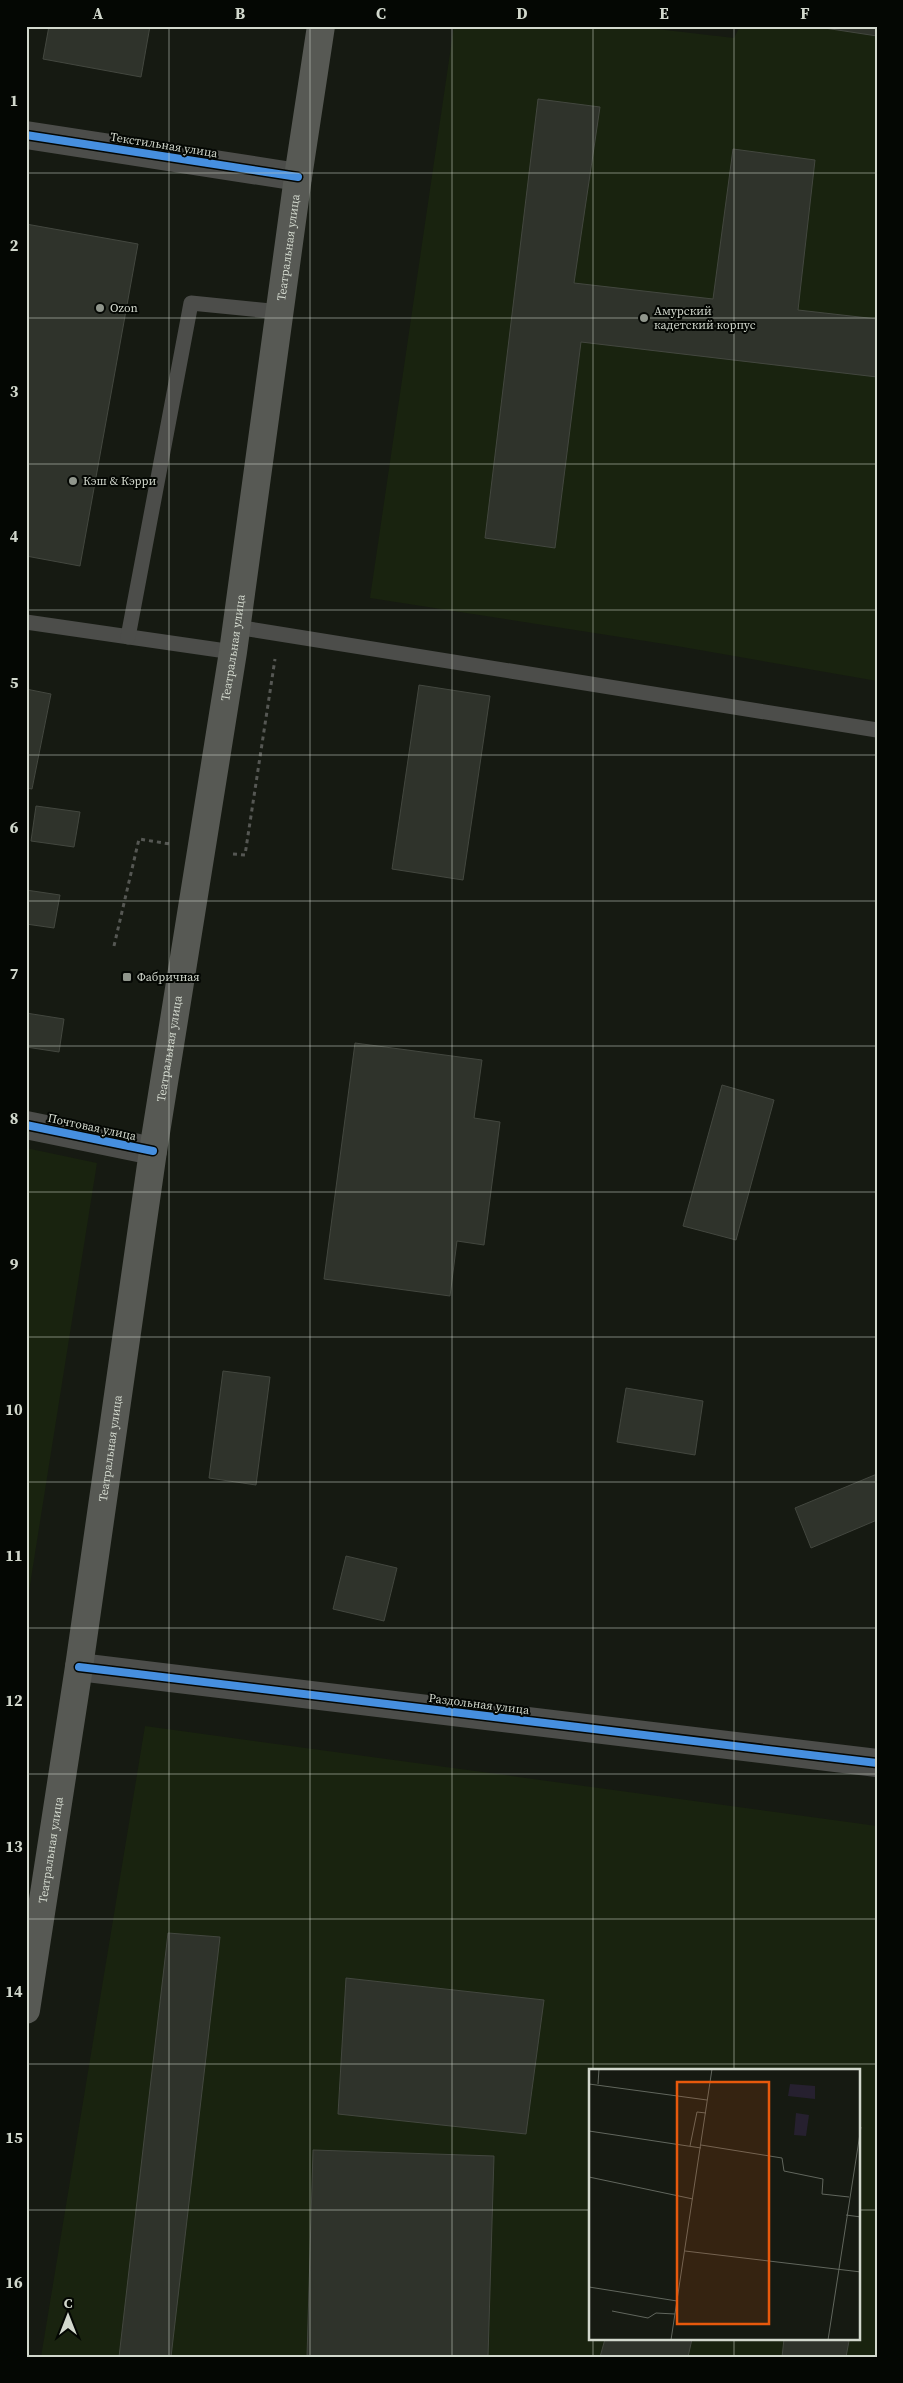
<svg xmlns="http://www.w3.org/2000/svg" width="903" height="2383" font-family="'Source Serif 4',serif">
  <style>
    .built { fill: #19230f; fill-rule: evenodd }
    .building { fill: #2f332b; stroke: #43473f }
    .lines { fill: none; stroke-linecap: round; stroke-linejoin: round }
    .path { stroke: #555753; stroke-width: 3; stroke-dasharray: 4 4; stroke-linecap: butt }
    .service { stroke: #4c4d4a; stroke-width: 15 }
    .minor { stroke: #4c4d4a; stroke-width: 28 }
    .tertiary { stroke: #4c4d4a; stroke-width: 28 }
    .secondary { stroke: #575954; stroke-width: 28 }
    .cycleway-casing { stroke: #040703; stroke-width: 11 }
    .cycleway { stroke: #468fdf; stroke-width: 8 }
    .grid { fill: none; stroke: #d2d8cd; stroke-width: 1; stroke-opacity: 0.55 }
    .poi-dot { fill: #90968c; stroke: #040703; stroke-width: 2 }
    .labels { text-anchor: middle; stroke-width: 4; stroke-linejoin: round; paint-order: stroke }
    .street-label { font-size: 12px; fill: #d2d8cd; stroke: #040703 }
    .poi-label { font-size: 12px; fill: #d2d8cd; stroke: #040703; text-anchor: start }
    .inset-road { fill: none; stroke: #61665d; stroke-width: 1 }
    .view { fill: #e8590c; fill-opacity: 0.15; stroke: #e8590c; stroke-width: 2.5 }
    .inset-edge { fill: none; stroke: #d2d8cd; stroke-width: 2.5 }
    .neatline { fill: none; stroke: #d2d8cd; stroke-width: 2 }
    .grid-label { font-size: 16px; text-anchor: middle; font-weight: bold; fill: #d2d8cd }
  </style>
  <rect width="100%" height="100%" fill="#161a12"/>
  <g class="built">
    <polygon points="454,26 631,26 734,38 740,26 877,26 877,681 671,645 370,598"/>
    <polygon points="26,1148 97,1163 26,1610"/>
    <path d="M145,1726L877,1826V2357H41ZM590,2070H859V2339H590Z"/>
  </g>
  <g class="building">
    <polygon points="49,26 150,26 141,77 43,59"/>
    <polygon points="818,26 877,26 877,36 818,27"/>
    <polygon points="538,99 600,107 574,283 713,299 733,149 815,160 798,310 877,319 877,377 581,342 555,548 485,538"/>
    <polygon points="26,224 138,244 80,566 26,556"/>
    <polygon points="419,685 490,696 463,880 392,869"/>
    <polygon points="26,689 51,694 32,789 26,788"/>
    <polygon points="36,806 80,812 74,847 31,841"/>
    <polygon points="26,890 60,895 54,928 26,924"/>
    <polygon points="26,1013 64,1019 59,1052 26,1047"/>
    <polygon points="355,1043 482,1060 474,1118 500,1122 484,1245 457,1241 450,1296 324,1279"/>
    <polygon points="722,1085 774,1100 736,1240 683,1226"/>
    <polygon points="223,1371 270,1377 256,1485 209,1478"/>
    <polygon points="626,1388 703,1401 695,1455 617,1442"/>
    <polygon points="877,1474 877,1520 811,1548 795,1508"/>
    <polygon points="346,1556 397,1568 384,1621 333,1609"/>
    <polygon points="168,1933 220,1937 171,2357 119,2357"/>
    <polygon points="346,1978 544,2000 526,2134 338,2114"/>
    <polygon points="313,2150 494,2156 488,2357 307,2357"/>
    <polygon points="605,2339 692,2339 688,2357 600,2357"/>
    <polygon points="784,2339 836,2339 849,2341 846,2357 782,2357"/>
  </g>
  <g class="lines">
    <g class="path">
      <polyline points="233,854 245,855 275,659"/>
      <polyline points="114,946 139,839 170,844"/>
    </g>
    <g class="service">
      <polyline points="26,622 233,652"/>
      <polyline points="236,627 877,730"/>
      <polyline points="128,637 191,303 280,312"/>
    </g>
    <g class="minor">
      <polyline points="26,135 298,177"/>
      <polyline points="79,1667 877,1763"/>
    </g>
    <polyline class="tertiary" points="26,1125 153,1151"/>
    <path class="secondary" id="s1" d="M26,2010L79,1667L153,1151L233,652L298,177L321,26"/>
    <g class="cycleway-casing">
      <g id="cycleway">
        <polyline points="26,135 298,177"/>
        <polyline points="26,1125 153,1151"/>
        <polyline points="79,1667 877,1763"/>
      </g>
    </g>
    <use href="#cycleway" class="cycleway"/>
  </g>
  <path class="grid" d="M169,26V2357M310,26V2357M452,26V2357M593,26V2070M734,26V2070M26,173H877M26,318H877M26,464H877M26,610H877M26,755H877M26,901H877M26,1046H877M26,1192H877M26,1337H877M26,1482H877M26,1628H877M26,1774H877M26,1919H877M26,2064H877M26,2210H590M859,2210H877M593,2339V2357M734,2339V2357"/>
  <g class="poi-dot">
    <circle cx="100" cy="308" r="5"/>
    <circle cx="644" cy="318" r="5"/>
    <circle cx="73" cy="481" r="5"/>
    <rect x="122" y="972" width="10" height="10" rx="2.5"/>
  </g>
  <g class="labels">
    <g class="street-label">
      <text transform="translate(164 145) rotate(9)" y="4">Текстильная улица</text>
      <text dy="4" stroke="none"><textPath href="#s1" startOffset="1782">Театральная улица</textPath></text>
      <text dy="4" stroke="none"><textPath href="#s1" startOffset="1378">Театральная улица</textPath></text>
      <text dy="4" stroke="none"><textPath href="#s1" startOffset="972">Театральная улица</textPath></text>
      <text transform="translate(92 1127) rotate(12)" y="4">Почтовая улица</text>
      <text dy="4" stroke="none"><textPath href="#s1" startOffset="568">Театральная улица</textPath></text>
      <text transform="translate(479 1704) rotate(7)" y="4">Раздольная улица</text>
      <text dy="4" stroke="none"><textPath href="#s1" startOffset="162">Театральная улица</textPath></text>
    </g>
    <g class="poi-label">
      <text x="110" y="312">Ozon</text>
      <text x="654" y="315">Амурский<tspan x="654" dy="14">кадетский корпус</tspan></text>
      <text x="83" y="485">Кэш &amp; Кэрри</text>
      <text x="137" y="981">Фабричная</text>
    </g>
  </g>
  <g transform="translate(589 2069)">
    <rect width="271" height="271" fill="#161a12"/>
    <path d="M201,15L226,17V30L199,27ZM207,44L220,46L217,67L205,66Z" fill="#26202f"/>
    <path class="inset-road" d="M0,15L118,31M9,15L10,0M0,62L112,79M112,76L193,89L195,102L234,110L233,125L260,128M101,77L108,43L117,44M0,108L104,130M257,146L272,148M96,182L272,203M0,218L88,232M23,242L59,249L67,244L86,245M82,271L123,0M239,271L272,58"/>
    <path class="view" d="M88,13H180V255H88Z"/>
    <rect width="271" height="271" class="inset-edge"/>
  </g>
  <rect width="903" height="2383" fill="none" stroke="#040703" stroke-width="55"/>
  <g transform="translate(68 2316)" stroke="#040703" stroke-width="4" paint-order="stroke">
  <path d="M0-4L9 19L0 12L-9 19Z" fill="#d2d8cd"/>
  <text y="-8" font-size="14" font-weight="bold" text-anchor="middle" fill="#d2d8cd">С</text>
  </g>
  <rect x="28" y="28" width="848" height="2328" class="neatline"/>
  <g class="grid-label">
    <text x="98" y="19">A</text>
    <text x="240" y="19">B</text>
    <text x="381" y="19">C</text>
    <text x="522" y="19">D</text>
    <text x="664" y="19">E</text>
    <text x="805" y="19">F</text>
    <text x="14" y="106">1</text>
    <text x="14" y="251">2</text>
    <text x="14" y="397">3</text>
    <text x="14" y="542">4</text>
    <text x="14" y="688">5</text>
    <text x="14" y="833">6</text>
    <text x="14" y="979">7</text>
    <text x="14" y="1124">8</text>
    <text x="14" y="1270">9</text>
    <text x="14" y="1415">10</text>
    <text x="14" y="1561">11</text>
    <text x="14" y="1706">12</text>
    <text x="14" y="1852">13</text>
    <text x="14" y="1997">14</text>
    <text x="14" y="2143">15</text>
    <text x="14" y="2288">16</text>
  </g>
</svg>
